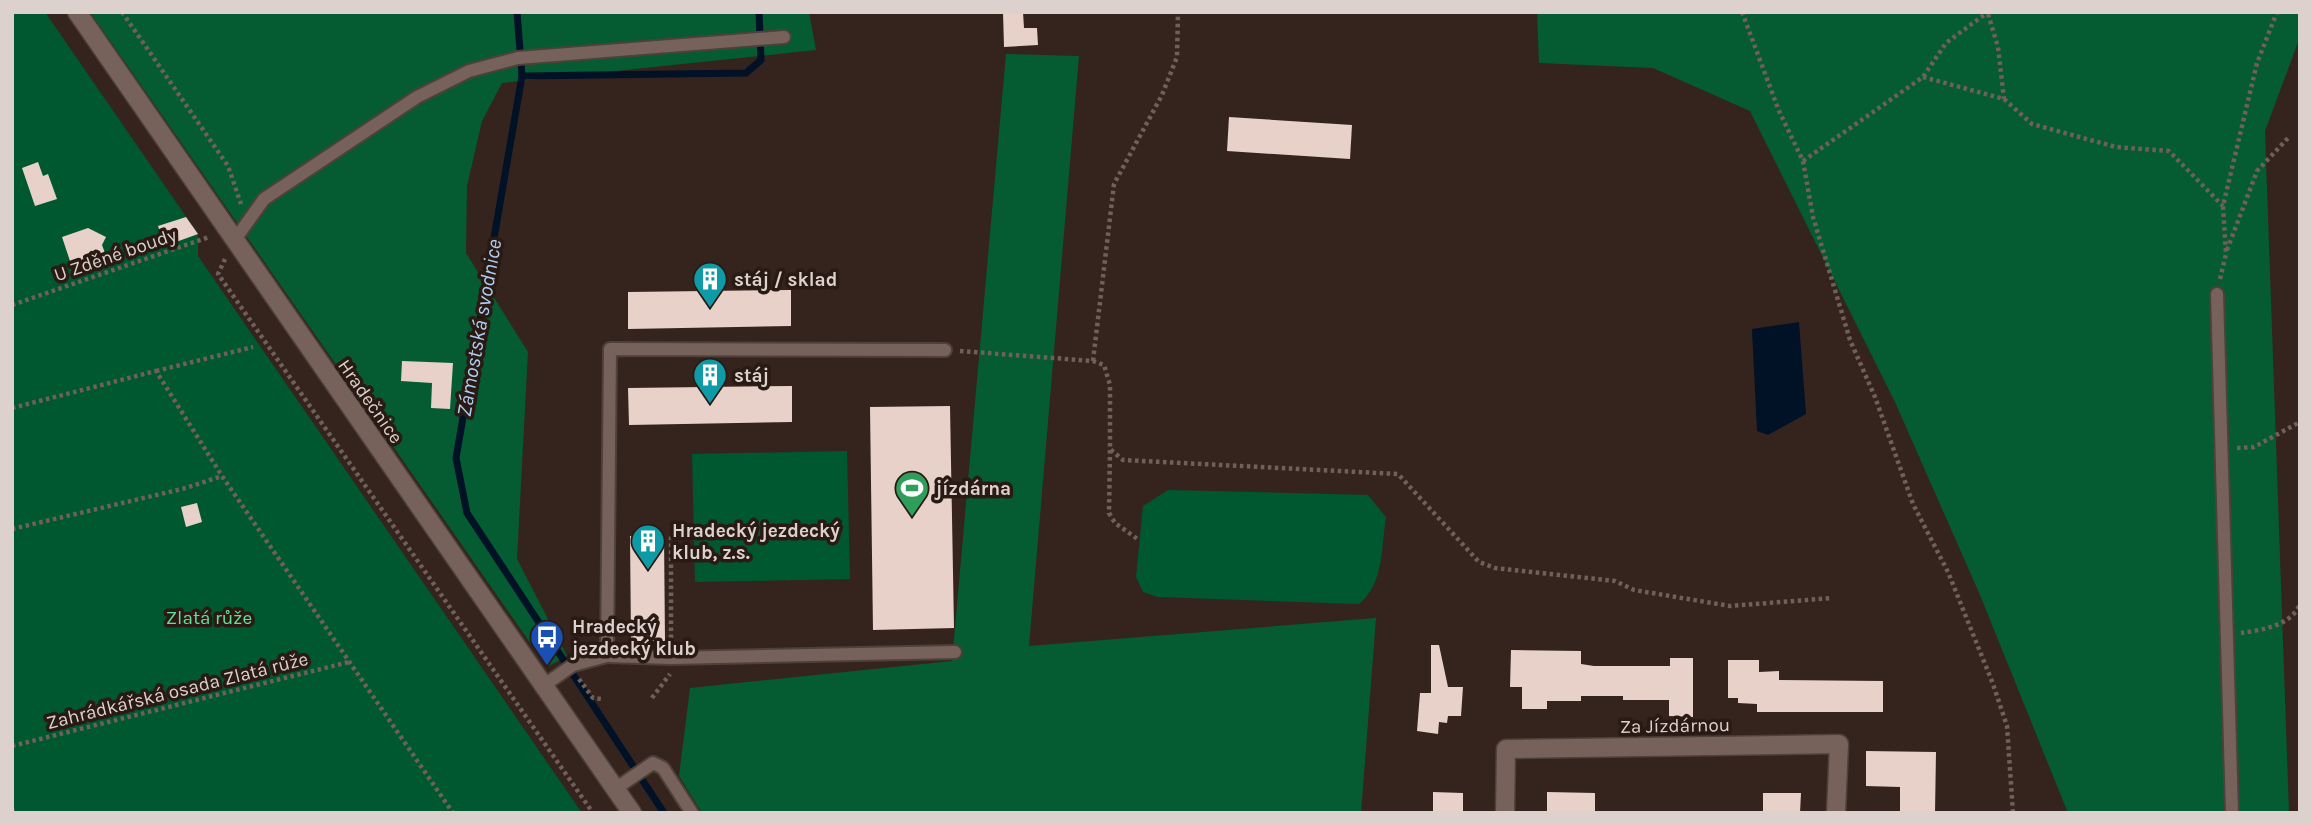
<svg xmlns="http://www.w3.org/2000/svg" width="2312" height="825" font-family="Karla,sans-serif">
  <style>
    .green { fill: #005830 }
    .forest { fill: #055c33 }
    .water { fill: #011126 }
    .lines { fill: none; stroke-linecap: round; stroke-linejoin: round }
    .stream { stroke: #011126; stroke-width: 7 }
    .building { fill: #e8d1c8 }
    .service-casing { stroke: #4e403a; stroke-width: 16 }
    .minor-casing { stroke: #4e403a; stroke-width: 21 }
    .path { stroke: #6f6059; stroke-width: 4.5; stroke-dasharray: 3.5 3.5; stroke-linecap: butt }
    .service { stroke: #76625a; stroke-width: 12 }
    .minor { stroke: #76625a; stroke-width: 18 }
    .labels { text-anchor: middle; stroke-width: 7; stroke-linejoin: round; paint-order: stroke }
    .street-label { font-size: 19px; fill: #dcd1cc; stroke: #2a1a14 }
    .poi-label { font-size: 19px; font-weight: bold; fill: #dcd1cc; stroke: #2a1a14; text-anchor: start }
    .park-label { font-size: 19px; fill: #61e298; stroke: #2a1a14 }
    .water-label { font-size: 21px; font-style: italic; fill: #aecef3; stroke: #2a1a14 }
  </style>
  <rect width="100%" height="100%" fill="#35241d"/>
  <g class="green">
    <polygon points="12,12 45,12 198,234 198,256 582,813 12,813"/>
    <polygon points="847,451 850,579 695,582 692,454"/>
    <path d="M1168,490L1368,495L1386,517C1381,548 1384,584 1359,604L1158,597L1143,592L1136,577L1143,506Z"/>
  </g>
  <g class="forest">
    <polygon points="90,12 809,12 816,50 502,83 482,121 467,186 466,253 528,352 517,559 567,656 547,667"/>
    <polygon points="1537,12 2300,12 2300,37 2265,131 2289,813 2068,813 1980,595 1895,402 1750,111 1653,68 1539,63"/>
    <polygon points="1006,54 1079,56 1029,646 1376,618 1361,813 702,813 679,776 690,688 952,661"/>
  </g>
  <polygon class="water" points="1799,322 1806,414 1768,435 1757,431 1752,329"/>
  <g class="lines">
    <g class="stream">
      <polyline points="517,12 522,76"/>
      <polyline points="664,813 467,513 456,458 522,76 746,73 761,60 759,12"/>
    </g>
  </g>
  <g class="building">
    <polygon points="1003,12 1023,12 1024,28 1037,28 1038,45 1004,47"/>
    <polygon points="1229,117 1352,125 1350,159 1227,151"/>
    <polygon points="38,162 43,176 48,174 57,199 35,206 22,168"/>
    <polygon points="186,217 198,234 165,246 158,226"/>
    <polygon points="88,228 106,237 102,245 105,253 71,264 62,237"/>
    <polygon points="791,290 791,326 628,329 628,292"/>
    <polygon points="402,361 453,363 450,409 431,408 432,383 401,381"/>
    <polygon points="792,386 792,422 629,425 628,388"/>
    <polygon points="950,406 954,628 873,630 870,407"/>
    <polygon points="197,503 202,522 186,527 181,507"/>
    <polygon points="630,536 664,536 665,641 631,641"/>
    <polygon points="1431,645 1439,645 1448,687 1463,687 1461,716 1448,716 1447,723 1439,722 1438,734 1417,731 1420,693 1431,693"/>
    <polygon points="1511,650 1581,651 1581,664 1594,666 1670,666 1670,658 1693,658 1693,717 1669,716 1669,700 1623,700 1623,696 1581,696 1581,701 1547,701 1547,709 1522,709 1522,687 1510,687"/>
    <polygon points="1728,660 1759,660 1759,672 1779,671 1779,680 1883,681 1883,712 1757,712 1757,704 1738,703 1738,698 1728,698"/>
    <polygon points="1866,751 1936,752 1935,813 1900,813 1900,787 1866,786"/>
    <polygon points="1433,792 1463,793 1463,813 1433,813"/>
    <polygon points="1547,792 1595,793 1595,813 1547,813"/>
    <polygon points="1763,793 1801,793 1800,813 1763,813"/>
  </g>
  <g class="lines">
    <g class="service-casing">
      <g id="service">
        <polyline points="234,241 264,199 417,97 469,71 518,58 784,37"/>
        <polyline points="2217,294 2232,813"/>
        <polyline points="607,656 671,658 955,652"/>
        <polyline points="543,686 573,665 607,656 610,349 945,350"/>
        <polyline points="615,789 653,763 663,768 692,813"/>
      </g>
    </g>
    <g class="minor-casing">
      <g id="minor">
        <polyline points="77,12 632,813"/>
        <polyline points="1505,813 1506,749 1839,744 1836,813"/>
      </g>
    </g>
    <g class="path">
      <polyline points="122,12 228,166 241,204"/>
      <polyline points="1742,12 1779,111 1803,161 1813,217 1850,340 1875,397 1913,504 1948,572 1993,684 2007,726 2013,813"/>
      <polyline points="1988,14 1998,47 2004,99"/>
      <polyline points="1923,77 2004,99 2032,124 2116,147 2169,151 2223,206"/>
      <polyline points="1803,161 1923,77 1946,43 1988,12"/>
      <polyline points="2227,250 2257,171 2289,137"/>
      <polyline points="225,259 218,274 593,813"/>
      <polyline points="2220,279 2226,254 2223,206 2257,63 2277,12"/>
      <polyline points="12,305 209,237"/>
      <polyline points="960,351 1093,361 1104,365 1110,385 1110,449 1123,460 1398,474 1479,562 1495,568 1615,581 1634,590 1730,606 1832,598"/>
      <polyline points="1093,361 1114,184 1162,95 1177,57 1178,12"/>
      <polyline points="156,371 253,347"/>
      <polyline points="12,408 156,371 222,476 453,813"/>
      <polyline points="2237,448 2254,447 2300,422"/>
      <polyline points="1110,450 1109,513 1115,523 1139,540"/>
      <polyline points="12,529 186,488 222,476"/>
      <path d="M2241,633C2261,630 2291,626 2300,604"/>
      <polyline points="671,645 671,535"/>
      <polyline points="579,679 593,698 602,699"/>
      <polyline points="652,698 670,674"/>
      <polyline points="12,746 349,662"/>
      <polyline points="12,808 13,813"/>
    </g>
    <use href="#service" class="service"/>
    <use href="#minor" class="minor"/>
  </g>
  <defs>
    <g id="building-pin" transform="scale(1.75)"><path d="M0 17L-7.5 6A9.5 9.5 0 1 1 7.5 6Z" fill="#0f9aa8" stroke="#2a1a14"/><path d="M-4-6H4V6H1V3H-1V6H-4ZM-2.5-4.3h1.7v1.8h-1.7ZM.8-4.3h1.7v1.8H.8ZM-2.5-1h1.7V.8h-1.7ZM.8-1h1.7V.8H.8Z" fill="#fff"/></g>
    <g id="stadium-pin" transform="scale(1.75)"><path d="M0 17L-7.5 6A9.5 9.5 0 1 1 7.5 6Z" fill="#2e9e5b" stroke="#2a1a14"/><path d="M0-5a6.5 5 0 1 0 0 10a6.5 5 0 1 0 0-10ZM-3.5-1.8h7v3.6h-7Z" fill="#fff"/></g>
    <g id="bus-pin" transform="scale(1.75)"><path d="M0 17L-7.5 6A9.5 9.5 0 1 1 7.5 6Z" fill="#1a4fb4" stroke="#2a1a14"/><path d="M-5-6H5V4H4V6H2V4H-2V6H-4V4H-5ZM-3.5-4V0h7V-4ZM-3.5 1.2v1.5H-2V1.2ZM2 1.2v1.5H3.5V1.2Z" fill="#fff"/></g>
  </defs>
  <g fill-rule="evenodd">
    <use href="#building-pin" x="710" y="279"/>
    <use href="#building-pin" x="710" y="375"/>
    <use href="#stadium-pin" x="912" y="488"/>
    <use href="#building-pin" x="648" y="541"/>
    <use href="#bus-pin" x="547" y="637"/>
  </g>
  <g class="labels">
    <g class="street-label">
      <text transform="translate(115 254) rotate(-19)" y="7">U Zděné boudy</text>
      <text transform="translate(371 401) rotate(55)" y="7">Hradečnice</text>
      <text transform="translate(177 690) rotate(-14)" y="7">Zahrádkářská osada Zlatá růže</text>
      <text transform="translate(1675 725) rotate(-1)" y="7">Za Jízdárnou</text>
    </g>
    <g class="poi-label">
      <text x="734" y="286">stáj / sklad</text>
      <text x="734" y="382">stáj</text>
      <text x="936" y="495">jízdárna</text>
      <text x="672" y="537">Hradecký jezdecký<tspan x="672" dy="22">klub, z.s.</tspan></text>
      <text x="572" y="633">Hradecký<tspan x="572" dy="22">jezdecký klub</tspan></text>
    </g>
    <g class="park-label">
      <text x="209" y="624">Zlatá růže</text>
    </g>
    <g class="water-label">
      <text transform="translate(479 328) rotate(-80)" y="7">Zámostská svodnice</text>
    </g>
  </g>
  <rect width="2312" height="825" fill="none" stroke="#dcd1cc" stroke-width="28"/>
</svg>
